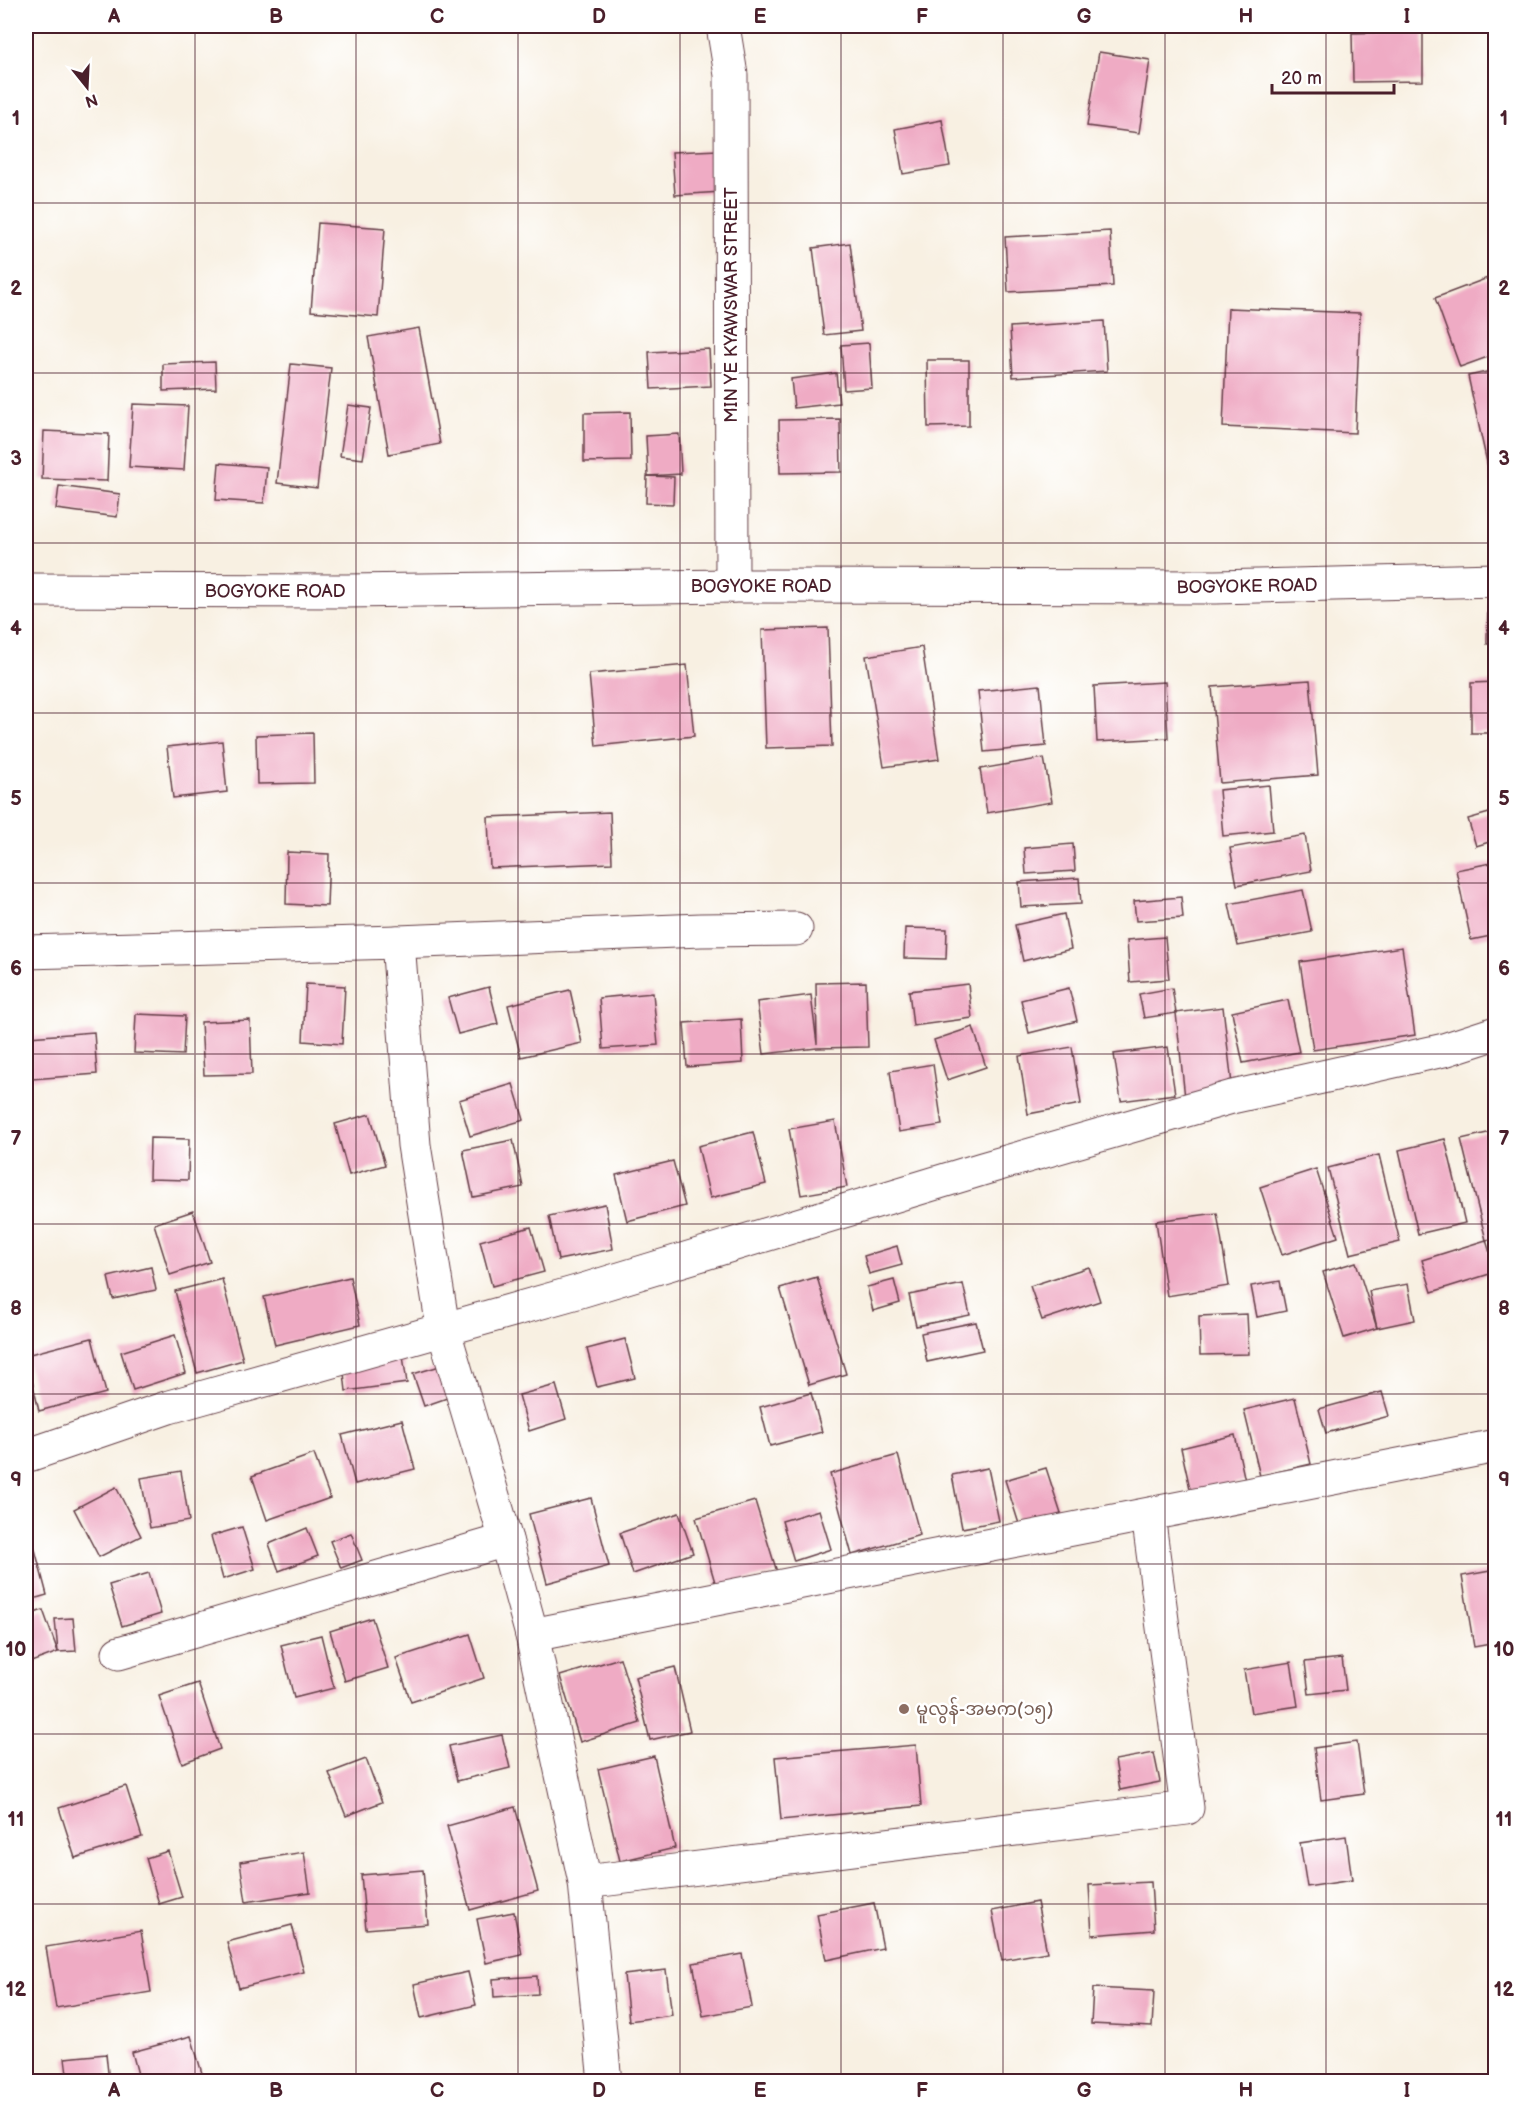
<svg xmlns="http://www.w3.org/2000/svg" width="1521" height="2107" font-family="'Balsamiq Sans','Noto Sans Myanmar',sans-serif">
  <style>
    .building { fill: #efabc4 }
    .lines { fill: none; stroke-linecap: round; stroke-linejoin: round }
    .minor-casing { stroke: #643e46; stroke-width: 35 }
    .minor { stroke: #fff; stroke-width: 33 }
    .grid { fill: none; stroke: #4a1f2b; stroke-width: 1.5; stroke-opacity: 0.55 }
    .education-dot { fill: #8d6e63; stroke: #fff; stroke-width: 2 }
    .labels { text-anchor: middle; stroke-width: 5; stroke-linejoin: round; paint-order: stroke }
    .street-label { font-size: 18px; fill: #4a1f2b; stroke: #fff }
    .education-label { font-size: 18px; fill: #785e54; stroke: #fff; text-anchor: start }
    .neatline { fill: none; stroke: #4a1f2b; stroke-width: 2 }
    .grid-label { font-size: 20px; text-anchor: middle; font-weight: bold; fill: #4a1f2b }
  </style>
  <rect width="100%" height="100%" fill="#fff"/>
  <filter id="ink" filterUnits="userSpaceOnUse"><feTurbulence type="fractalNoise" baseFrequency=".0167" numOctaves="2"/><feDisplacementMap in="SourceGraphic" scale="12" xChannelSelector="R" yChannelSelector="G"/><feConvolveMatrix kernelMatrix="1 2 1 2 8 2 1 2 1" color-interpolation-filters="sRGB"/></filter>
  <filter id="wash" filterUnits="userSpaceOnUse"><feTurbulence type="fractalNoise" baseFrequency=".008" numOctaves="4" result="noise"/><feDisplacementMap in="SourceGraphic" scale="24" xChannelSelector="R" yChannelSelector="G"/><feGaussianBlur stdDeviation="1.35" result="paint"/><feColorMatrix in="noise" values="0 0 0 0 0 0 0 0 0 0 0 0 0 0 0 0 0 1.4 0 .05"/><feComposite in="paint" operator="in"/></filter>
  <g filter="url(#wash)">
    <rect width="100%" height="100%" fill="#f8f0e2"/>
    <g id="blocks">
      <g class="building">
        <polygon points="1423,31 1423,81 1353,82 1352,33"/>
        <polygon points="1099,52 1150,60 1139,133 1087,126"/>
        <polygon points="942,120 950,166 903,174 895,129"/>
        <polygon points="719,150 721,192 675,195 672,152"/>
        <polygon points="318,223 385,228 378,317 311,311"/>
        <polygon points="1110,231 1113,286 1008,292 1005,237"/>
        <polygon points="850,243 861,331 824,335 813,248"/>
        <polygon points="1493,276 1496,282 1496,354 1460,367 1435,298"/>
        <polygon points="1228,308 1360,313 1355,433 1223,427"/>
        <polygon points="1104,321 1107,371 1013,377 1010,327"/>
        <polygon points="419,328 440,444 389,454 368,337"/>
        <polygon points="869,343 872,388 844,390 841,345"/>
        <polygon points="709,349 711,386 651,389 649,352"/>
        <polygon points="927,360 969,360 969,426 928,427"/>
        <polygon points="215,362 216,389 163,391 163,364"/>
        <polygon points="291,364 331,368 317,488 277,483"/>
        <polygon points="1496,370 1496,499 1495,499 1468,376"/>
        <polygon points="836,373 839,403 794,408 791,379"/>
        <polygon points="133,404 188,406 184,470 129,467"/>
        <polygon points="348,405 371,408 363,459 340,456"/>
        <polygon points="630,412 631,461 584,462 584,413"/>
        <polygon points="840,419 841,472 780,473 779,420"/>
        <polygon points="44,431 109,434 107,481 42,479"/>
        <polygon points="679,434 681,474 648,476 646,436"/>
        <polygon points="219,463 267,467 264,503 216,500"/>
        <polygon points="647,476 674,477 673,504 646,503"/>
        <polygon points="59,486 120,494 117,517 56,509"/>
        <polygon points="1488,603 1496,604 1496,644 1487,644"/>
        <polygon points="828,628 832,746 766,748 762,630"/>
        <polygon points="922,647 939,759 884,767 866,656"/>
        <polygon points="687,665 694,736 596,746 589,674"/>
        <polygon points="1310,680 1318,775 1220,783 1212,687"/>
        <polygon points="1165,682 1168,738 1097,742 1094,686"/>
        <polygon points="1496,682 1496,733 1471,733 1471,683"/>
        <polygon points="1040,685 1046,746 984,752 978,691"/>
        <polygon points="313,733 314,783 257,784 256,735"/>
        <polygon points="222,741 227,792 173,798 167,747"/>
        <polygon points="1044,758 1052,802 987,813 980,769"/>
        <polygon points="1269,785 1273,831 1223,836 1219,790"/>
        <polygon points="1496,811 1496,840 1476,846 1468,819"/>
        <polygon points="610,812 612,863 490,868 488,817"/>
        <polygon points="1305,835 1311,871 1237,885 1230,848"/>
        <polygon points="1073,844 1075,871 1026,874 1024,848"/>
        <polygon points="287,852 329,854 327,906 286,904"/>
        <polygon points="1496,862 1496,935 1471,940 1456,870"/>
        <polygon points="1079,878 1081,904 1021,907 1019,882"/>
        <polygon points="1303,890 1312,932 1238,946 1229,904"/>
        <polygon points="1181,897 1183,918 1136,921 1134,901"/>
        <polygon points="1064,914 1071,949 1023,961 1015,925"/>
        <polygon points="905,928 947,929 946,959 904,958"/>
        <polygon points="1165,937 1169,979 1130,982 1127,940"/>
        <polygon points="1402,947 1415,1035 1313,1050 1300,962"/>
        <polygon points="866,982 868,1047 817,1048 764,1054 757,1002 811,995 817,1044 816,983"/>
        <polygon points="306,984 345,986 342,1044 303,1041"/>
        <polygon points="968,984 972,1018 913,1026 909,991"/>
        <polygon points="489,987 498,1024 458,1034 448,998"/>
        <polygon points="1069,988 1077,1021 1029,1033 1021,1000"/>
        <polygon points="1172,988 1176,1013 1223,1007 1233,1093 1185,1098 1176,1013 1144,1018 1139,994"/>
        <polygon points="570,990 582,1043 521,1057 508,1005"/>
        <polygon points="653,993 658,1045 603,1049 599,998"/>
        <polygon points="1288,1000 1299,1052 1243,1063 1232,1012"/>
        <polygon points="136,1014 185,1016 183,1055 134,1053"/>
        <polygon points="741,1019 743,1063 687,1067 684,1023"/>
        <polygon points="250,1020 252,1074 204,1075 201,1022"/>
        <polygon points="973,1027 986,1067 947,1080 934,1040"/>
        <polygon points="94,1032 97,1074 32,1079 29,1037"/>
        <polygon points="1072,1047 1081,1104 1028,1114 1019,1056"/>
        <polygon points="1168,1047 1175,1094 1121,1101 1114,1054"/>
        <polygon points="933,1064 942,1125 899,1132 890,1071"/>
        <polygon points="513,1084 524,1120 470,1136 459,1100"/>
        <polygon points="370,1114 385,1165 349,1175 335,1124"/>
        <polygon points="835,1121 847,1187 801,1195 789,1129"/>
        <polygon points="1496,1131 1496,1238 1486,1240 1461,1139"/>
        <polygon points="753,1132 766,1184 710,1198 698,1146"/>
        <polygon points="150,1138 189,1139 188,1180 149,1179"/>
        <polygon points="1445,1139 1465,1223 1418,1234 1399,1150"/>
        <polygon points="513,1140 523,1187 473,1197 463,1150"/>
        <polygon points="1379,1155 1400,1242 1350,1254 1328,1168"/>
        <polygon points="673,1161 685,1206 627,1221 616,1175"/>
        <polygon points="1316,1169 1338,1237 1282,1255 1260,1187"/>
        <polygon points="605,1204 613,1249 558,1260 549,1216"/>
        <polygon points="193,1211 210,1262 170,1275 154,1224"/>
        <polygon points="1217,1213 1229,1286 1167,1296 1156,1221"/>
        <polygon points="531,1227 544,1272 492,1286 480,1241"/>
        <polygon points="1486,1240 1496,1272 1432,1292 1422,1260"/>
        <polygon points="897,1246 902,1265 869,1274 864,1256"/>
        <polygon points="1356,1262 1377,1328 1344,1338 1323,1272"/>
        <polygon points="151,1267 156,1290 113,1299 108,1277"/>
        <polygon points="1089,1267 1100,1301 1042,1320 1030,1286"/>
        <polygon points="350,1277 360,1325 275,1345 264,1297"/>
        <polygon points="817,1277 846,1374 809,1385 780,1288"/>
        <polygon points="222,1279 243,1360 197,1373 175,1291"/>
        <polygon points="894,1280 900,1303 873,1311 867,1287"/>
        <polygon points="1280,1281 1286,1311 1257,1317 1251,1286"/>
        <polygon points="963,1284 970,1315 916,1326 909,1295"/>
        <polygon points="1408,1284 1415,1320 1377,1328 1369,1291"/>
        <polygon points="1247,1314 1249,1354 1200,1355 1199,1316"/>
        <polygon points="976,1322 983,1350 927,1362 921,1333"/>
        <polygon points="175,1335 186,1373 133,1390 121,1352"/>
        <polygon points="92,1338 106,1393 39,1411 26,1355"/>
        <polygon points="625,1339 635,1378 597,1387 587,1349"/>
        <polygon points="403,1356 407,1383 346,1391 343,1364"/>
        <polygon points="440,1366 450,1397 424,1406 413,1374"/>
        <polygon points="556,1385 566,1419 529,1431 519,1395"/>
        <polygon points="1382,1392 1389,1416 1326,1433 1319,1409"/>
        <polygon points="811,1393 822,1432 770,1446 760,1407"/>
        <polygon points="1295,1398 1311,1464 1260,1476 1244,1410"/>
        <polygon points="402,1420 415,1469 355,1484 342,1435"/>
        <polygon points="1235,1435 1245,1481 1191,1493 1181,1448"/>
        <polygon points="314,1454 330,1498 267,1520 252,1476"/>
        <polygon points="898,1455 920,1535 852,1555 830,1474"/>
        <polygon points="988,1468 999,1521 962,1528 952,1475"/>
        <polygon points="1046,1468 1061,1514 1020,1527 1005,1480"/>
        <polygon points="181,1471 189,1521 150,1528 141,1478"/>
        <polygon points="116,1487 141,1536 99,1557 74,1509"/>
        <polygon points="591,1498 609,1566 547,1583 529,1514"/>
        <polygon points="755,1501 777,1572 717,1589 696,1518"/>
        <polygon points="819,1510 831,1549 794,1561 782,1521"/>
        <polygon points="679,1513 693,1553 633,1574 620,1533"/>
        <polygon points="28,1523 47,1595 26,1601 26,1524"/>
        <polygon points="242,1527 255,1569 223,1579 211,1536"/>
        <polygon points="307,1528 318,1556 279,1571 269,1544"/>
        <polygon points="351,1533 362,1560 341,1568 330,1541"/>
        <polygon points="1496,1570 1496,1643 1474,1647 1462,1576"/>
        <polygon points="149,1573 161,1614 122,1626 109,1585"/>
        <polygon points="43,1610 58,1652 55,1619 73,1618 76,1651 58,1652 26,1664 26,1616"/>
        <polygon points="372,1618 388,1668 345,1681 330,1631"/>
        <polygon points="470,1634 484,1678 411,1702 396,1658"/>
        <polygon points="321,1635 334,1688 294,1698 281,1645"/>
        <polygon points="620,1658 640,1723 580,1742 560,1676"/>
        <polygon points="1342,1658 1346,1690 1309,1694 1305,1662"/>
        <polygon points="1291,1662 1298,1706 1251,1713 1244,1670"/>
        <polygon points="675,1667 690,1731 650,1740 635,1677"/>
        <polygon points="198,1683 220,1749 182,1763 159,1696"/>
        <polygon points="502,1735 510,1768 457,1781 449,1746"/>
        <polygon points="1357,1742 1364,1794 1321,1800 1314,1748"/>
        <polygon points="916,1745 921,1806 781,1820 775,1757"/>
        <polygon points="1154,1753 1160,1782 1120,1790 1115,1760"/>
        <polygon points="654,1756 675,1848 620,1861 598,1769"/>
        <polygon points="366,1759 382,1802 346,1816 329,1773"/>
        <polygon points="126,1786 142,1837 75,1858 59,1808"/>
        <polygon points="515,1807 538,1891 470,1910 447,1826"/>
        <polygon points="1346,1836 1352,1880 1307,1887 1300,1843"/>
        <polygon points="168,1851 182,1897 159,1904 146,1858"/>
        <polygon points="304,1852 310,1892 246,1902 240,1862"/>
        <polygon points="423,1870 428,1924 366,1929 361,1875"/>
        <polygon points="1151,1882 1154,1930 1092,1935 1089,1885"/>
        <polygon points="1037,1902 1047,1952 1002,1960 992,1911"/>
        <polygon points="874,1903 883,1948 826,1960 817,1914"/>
        <polygon points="514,1912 522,1955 486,1963 477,1919"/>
        <polygon points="292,1925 304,1972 239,1988 227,1942"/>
        <polygon points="141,1931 151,1992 56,2008 46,1947"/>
        <polygon points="742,1954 752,2007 703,2016 693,1963"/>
        <polygon points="666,1970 672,2015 629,2021 624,1975"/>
        <polygon points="468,1972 476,2005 421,2018 414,1984"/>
        <polygon points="537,1976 538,1994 494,1997 493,1979"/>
        <polygon points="1093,1988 1154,1991 1152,2027 1091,2024"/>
        <polygon points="191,2036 204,2080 140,2082 132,2052"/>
        <polygon points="106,2054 109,2082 68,2082 65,2058"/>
      </g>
    </g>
  </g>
  <g filter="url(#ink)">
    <use href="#blocks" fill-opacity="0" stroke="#643e46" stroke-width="1.5"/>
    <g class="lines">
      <g class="minor-casing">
        <g id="minor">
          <polyline points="723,26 731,75 732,586"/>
          <polyline points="26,590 346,591 732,586 1215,587 1496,580"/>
          <polyline points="398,942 414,1145 443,1328 506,1540 532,1635 585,1882 605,2082"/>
          <polyline points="26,952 398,942 701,930 796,929"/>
          <polyline points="26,1456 169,1407 577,1292 982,1169 1232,1097 1444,1050 1496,1033"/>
          <polyline points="532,1635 1496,1446"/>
          <polyline points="119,1653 506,1540"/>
          <polyline points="585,1882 1187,1808 1148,1515"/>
        </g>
      </g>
      <use href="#minor" class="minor"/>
    </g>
  </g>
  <path class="grid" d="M195,26V2082M356,26V2082M518,26V2082M680,26V2082M841,26V2082M1003,26V2082M1165,26V2082M1326,26V2082M26,203H1496M26,373H1496M26,543H1496M26,713H1496M26,883H1496M26,1054H1496M26,1224H1496M26,1394H1496M26,1564H1496M26,1734H1496M26,1904H1496"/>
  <circle class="education-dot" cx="904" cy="1709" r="6"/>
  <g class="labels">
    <g class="street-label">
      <text transform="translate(731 305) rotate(-90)" y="6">MIN YE KYAWSWAR STREET</text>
      <text x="761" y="592">BOGYOKE ROAD</text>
      <text transform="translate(1247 586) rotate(-1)" y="6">BOGYOKE ROAD</text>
      <text x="275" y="597">BOGYOKE ROAD</text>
    </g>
    <g class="education-label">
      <text x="916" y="1715">မူလွန်-အမက(၁၅)</text>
    </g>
  </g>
  <rect width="1521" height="2107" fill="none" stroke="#fff" stroke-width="66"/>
  <g transform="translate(87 87) rotate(162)" stroke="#ffffff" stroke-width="4.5" paint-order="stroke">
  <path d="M0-4.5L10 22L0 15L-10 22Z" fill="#4a1f2b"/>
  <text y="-9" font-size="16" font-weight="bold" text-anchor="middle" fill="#4a1f2b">N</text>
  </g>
  <path d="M1272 84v9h122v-9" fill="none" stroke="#4a1f2b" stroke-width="3"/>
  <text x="1281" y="84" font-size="18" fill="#4a1f2b" stroke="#ffffff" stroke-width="4.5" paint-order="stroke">20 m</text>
  <rect x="33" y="33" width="1455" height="2041" class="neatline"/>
  <g class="grid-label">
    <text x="114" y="23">A</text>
    <text x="276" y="23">B</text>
    <text x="437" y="23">C</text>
    <text x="599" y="23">D</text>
    <text x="760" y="23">E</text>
    <text x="922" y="23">F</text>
    <text x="1084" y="23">G</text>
    <text x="1246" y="23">H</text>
    <text x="1407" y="23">I</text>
    <text x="16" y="125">1</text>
    <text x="1504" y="125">1</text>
    <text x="16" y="295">2</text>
    <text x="1504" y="295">2</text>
    <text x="16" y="465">3</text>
    <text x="1504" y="465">3</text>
    <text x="16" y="635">4</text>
    <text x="1504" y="635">4</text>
    <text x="16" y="805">5</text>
    <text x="1504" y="805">5</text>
    <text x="16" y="975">6</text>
    <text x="1504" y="975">6</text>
    <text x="16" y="1145">7</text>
    <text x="1504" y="1145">7</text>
    <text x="16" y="1315">8</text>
    <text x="1504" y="1315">8</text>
    <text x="16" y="1486">9</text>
    <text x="1504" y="1486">9</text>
    <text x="16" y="1656">10</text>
    <text x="1504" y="1656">10</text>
    <text x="16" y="1826">11</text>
    <text x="1504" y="1826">11</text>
    <text x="16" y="1996">12</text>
    <text x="1504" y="1996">12</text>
    <text x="114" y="2097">A</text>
    <text x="276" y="2097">B</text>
    <text x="437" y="2097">C</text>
    <text x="599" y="2097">D</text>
    <text x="760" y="2097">E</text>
    <text x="922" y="2097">F</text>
    <text x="1084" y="2097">G</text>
    <text x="1246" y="2097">H</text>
    <text x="1407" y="2097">I</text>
  </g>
</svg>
